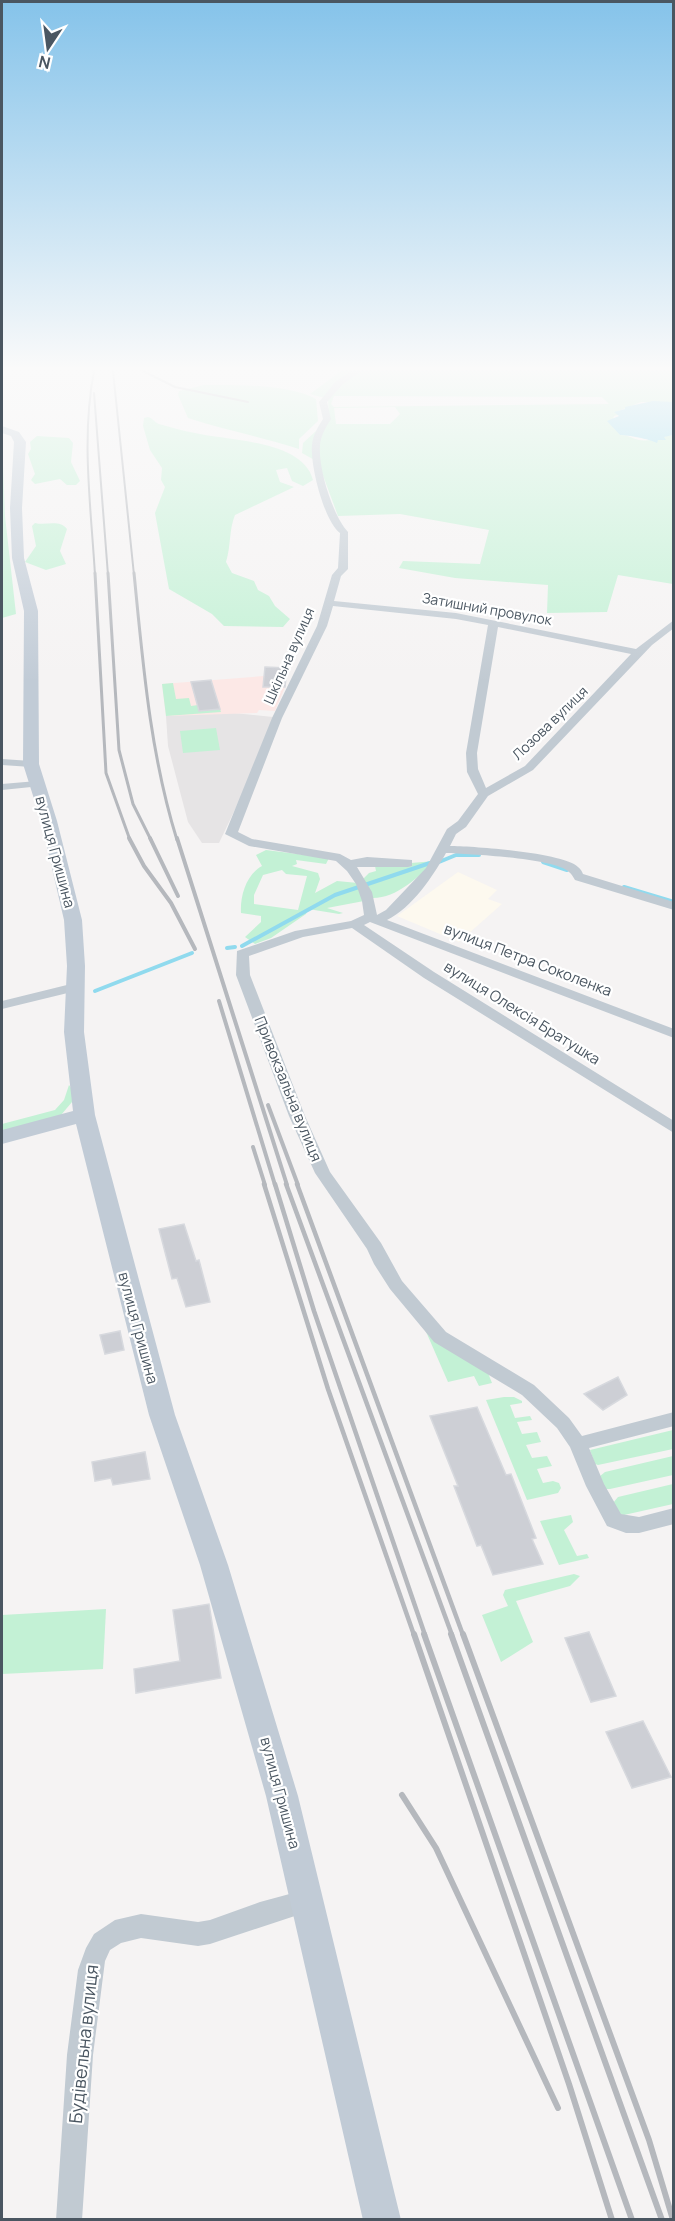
<svg xmlns="http://www.w3.org/2000/svg" width="675" height="2221" font-family="Manrope,sans-serif">
  <style>
    .commercial { fill: #fdf9ef }
    .education { fill: #e6e4e5 }
    .medical { fill: #fce8e6 }
    .green { fill: #c3f1d5; fill-rule: evenodd }
    .water { fill: #90daee }
    .lines { fill: none; stroke-linecap: round; stroke-linejoin: round }
    .stream { stroke: #90daee; stroke-width: 4 }
    .building { fill: #cdcfd5; stroke: #d7d9de; stroke-width: 1.5 }
    .street { fill: #c1cad2; fill-rule: evenodd }
    .secondary { fill: #c1cbd6; fill-rule: evenodd }
    .rail-far4 { stroke: #b5b8bd; stroke-width: 2 }
    .rail-far3 { stroke: #b5b8bd; stroke-width: 3 }
    .rail-far2 { stroke: #b5b8bd; stroke-width: 4 }
    .rail-far1 { stroke: #b5b8bd; stroke-width: 4.5 }
    .rail { stroke: #b5b8bd; stroke-width: 6 }
    .labels { text-anchor: middle; stroke-width: 4.5; stroke-linejoin: round; paint-order: stroke }
    .far-street-label { font-size: 14px; fill: #4a5661; stroke: #fff }
    .street-label { font-size: 15px; fill: #4a5661; stroke: #fff }
    .near-street-label { font-size: 18px; fill: #4a5661; stroke: #fff }
  </style>
  <rect width="100%" height="100%" fill="#f5f3f3"/>
  <polygon class="commercial" points="458,872 497,890 488,899 502,904 459,942 397,916"/>
  <polygon class="education" points="224,712 273,717 239,801 219,843 202,843 188,822 168,746 166,716"/>
  <polygon class="medical" points="265,667 287,668 285,687 275,711 259,710 257,713 166,716 162,684 264,676"/>
  <g class="green">
    <path d="M341,371H673V402H641L616,412L621,414L614,416L612,423L620,435C628,435 631,438 639,440C652,442 662,436 673,435V584L618,575L607,612L547,613L548,585L455,578L399,568L403,561L480,564L489,530L400,514L338,516L318,462L302,453L303,443L329,419L328,399L310,394ZM334,396L602,397L609,404L334,407L331,404ZM395,407L400,414L390,424H336L334,408Z"/>
    <path d="M204,385C235,385 289,384 316,399L318,421L299,439V449C262,437 225,430 188,418L178,395L179,391Z"/>
    <path d="M148,417C153,418 154,422 159,424C171,427 183,431 195,433C229,441 303,440 313,480L303,486L292,481L287,468L276,470L280,482L294,487L235,515C229,529 231,546 226,562L232,573L254,581L258,590L269,596L275,606L290,619L283,627L224,626L212,614L169,589L155,513L165,487L161,480L162,468L150,450L143,426L144,418Z"/>
    <polygon points="37,436 69,438 73,443 71,462 80,481 76,485 67,485 60,479 35,484 31,480 35,474 28,454 31,449 30,442"/>
    <polygon points="2,439 5,516 16,614 2,618"/>
    <path d="M35,523C46,526 59,519 67,529L60,551L66,564L46,570L25,562L36,546L32,526Z"/>
    <polygon points="173,683 176,699 189,698 191,706 198,705 199,711 220,709 221,712 166,716 162,684"/>
    <polygon points="216,728 220,750 183,753 180,731"/>
    <path d="M266,850L329,858L326,864L296,860L297,864L292,866L318,873L320,879L315,893L337,881L358,883L364,901L327,908L343,913L339,914L308,909L306,914L271,938L255,944L245,937L261,922V916L241,913C240,896 246,875 262,866L256,855ZM282,870L286,874L307,876L298,910L254,904V895L263,875Z"/>
    <path d="M435,861C418,877 397,898 373,898L363,879L369,873L376,871L375,866Z"/>
    <polygon points="69,1085 74,1092 72,1102 61,1115 2,1131 2,1124 55,1110 64,1100"/>
    <polygon points="424,1327 488,1373 492,1383 479,1386 474,1376 448,1382"/>
    <polygon points="504,1397 514,1397 522,1401 522,1403 510,1405 515,1418 530,1416 532,1420 517,1422 522,1434 537,1432 541,1442 526,1445 532,1458 547,1456 552,1466 537,1469 543,1483 553,1481 559,1483 561,1488 558,1493 527,1500 486,1400"/>
    <polygon points="673,1430 673,1449 598,1465 595,1464 590,1450"/>
    <polygon points="673,1456 673,1475 610,1489 606,1489 599,1477 605,1472"/>
    <polygon points="673,1484 673,1504 624,1515 620,1514 613,1503 618,1497"/>
    <polygon points="571,1515 573,1522 564,1530 577,1556 587,1554 589,1558 559,1565 540,1521"/>
    <polygon points="574,1574 580,1576 570,1586 516,1601 533,1642 501,1662 482,1615 508,1606 503,1595 505,1590"/>
    <polygon points="106,1609 103,1669 2,1674 2,1615"/>
  </g>
  <path class="water" d="M653,401L673,402V435L664,437L666,440H658L657,443C649,439 628,435 620,435L607,421L619,416L614,412L625,409V407Z"/>
  <g class="lines">
    <g class="stream">
      <polyline points="439,862 456,855 479,855"/>
      <polyline points="543,862 567,870"/>
      <polyline points="624,887 674,902"/>
      <polyline points="242,946 335,895 430,863"/>
      <polyline points="227,948 235,947"/>
      <polyline points="95,991 192,953"/>
    </g>
  </g>
  <g class="building">
    <polygon points="265,667 287,668 285,687 263,687"/>
    <polygon points="211,680 220,709 199,711 191,682"/>
    <polygon points="184,1224 196,1261 199,1260 210,1302 186,1307 177,1278 172,1279 159,1229"/>
    <polygon points="120,1331 124,1350 105,1354 100,1335"/>
    <polygon points="618,1377 627,1395 603,1410 584,1394"/>
    <polygon points="477,1407 506,1475 511,1474 536,1538 532,1539 543,1564 493,1575 481,1545 477,1546 454,1486 458,1486 430,1416"/>
    <polygon points="145,1452 150,1479 113,1485 111,1478 95,1481 92,1462"/>
    <polygon points="209,1604 221,1678 136,1693 134,1669 180,1661 173,1610"/>
    <polygon points="589,1632 616,1696 591,1702 565,1638"/>
    <polygon points="643,1721 671,1777 632,1788 606,1732"/>
  </g>
  <g class="lines">
    <g class="street">
      <path d="M352,371H361L342,385L327,402L331,419C326,427 321,435 320,445C318,469 333,516 348,532V569L341,576L334,601L456,613L636,649L674,620V628L652,645L533,770L488,796L466,827L456,834L450,846C473,846 564,853 578,867C581,869 582,872 583,874L674,902V910L575,880C573,877 572,874 569,872C554,858 469,854 446,853C433,876 412,908 387,920L674,1029V1038L370,922L364,925L434,972L674,1121V1133L424,978L352,928L303,937L249,956L250,975L305,1116L330,1172L381,1243L402,1281L446,1332L534,1385L569,1418L582,1436L674,1412V1426L589,1448L604,1484L621,1514L639,1517L674,1508V1524L639,1533H626L607,1526L586,1486L570,1447L557,1428L522,1395L434,1342L390,1289L374,1264L367,1249L315,1173L289,1116L236,975L237,951L295,931L351,921L364,915L362,901L356,884L347,871L336,861L249,846L225,834L272,718L317,626L332,575L338,568L340,533C324,521 310,465 312,445C313,435 318,427 323,419L319,402L336,381ZM333,606L456,619L488,625L466,753L467,772L478,794L458,821L447,829L426,868L386,910L377,915L372,892L357,867H408L412,866V860L367,857L351,860L340,854L252,839L238,832L282,718L327,626ZM498,627L631,654L525,766L486,788L478,769L477,753Z"/>
      <polygon points="2,759 31,761 37,764 31,767 2,765"/>
      <polygon points="37,781 41,782 41,786 2,790 2,784"/>
      <polygon points="75,983 80,984 82,987 80,990 2,1009 2,1001"/>
      <polygon points="308,1889 316,1893 320,1901 316,1909 210,1944 198,1946 141,1938 121,1943 110,1950 105,1961 93,2055 82,2220 56,2220 67,2055 78,1970 86,1948 94,1934 115,1920 141,1914 198,1922 210,1920 260,1902"/>
    </g>
    <polygon class="secondary" points="2,426 19,432 26,442 22,508 24,558 38,611 39,764 57,821 82,920 85,966 84,1032 95,1115 175,1415 228,1565 298,1796 401,2220 363,2220 266,1796 200,1565 149,1415 76,1124 2,1144 2,1130 73,1111 64,1032 67,966 64,920 41,821 23,764 24,611 12,558 10,508 14,442 11,436 2,433"/>
    <g class="rail-far4">
      <path d="M94,371C81,438 91,507 95,575"/>
      <polyline points="113,371 134,575"/>
      <polyline points="143,371 175,387 248,402"/>
      <polyline points="94,393 108,575"/>
    </g>
    <g class="rail-far3">
      <polyline points="95,573 106,773 130,840"/>
      <polyline points="108,573 119,750 133,804 151,840"/>
      <path d="M134,573C143,664 150,753 177,840"/>
    </g>
    <g class="rail-far2">
      <polyline points="129,838 144,866 171,903 195,949"/>
      <polyline points="150,838 178,896"/>
      <polyline points="177,838 287,1185"/>
      <polyline points="219,1001 275,1185"/>
      <polyline points="268,1105 298,1185"/>
      <polyline points="253,1147 265,1185"/>
    </g>
    <g class="rail-far1">
      <polyline points="264,1184 328,1389 414,1635"/>
      <polyline points="275,1184 314,1311 425,1635"/>
      <polyline points="286,1184 452,1635"/>
      <polyline points="297,1184 463,1635"/>
    </g>
    <g class="rail">
      <polyline points="414,1634 569,2084 612,2220"/>
      <polyline points="424,1634 632,2220"/>
      <polyline points="451,1634 662,2220"/>
      <polyline points="463,1634 649,2140 673,2220"/>
      <polyline points="402,1795 436,1848 558,2108"/>
    </g>
  </g>
  <linearGradient id="sky" x2="0" y2="1"><stop stop-color="#85c3ea"/><stop offset="0.54" stop-color="#fafafa"/><stop offset="1" stop-color="#fafafa" stop-opacity="0"/></linearGradient>
  <rect width="675" height="682" fill="url(#sky)"/>
  <g class="labels">
    <g class="far-street-label">
      <text transform="translate(487 609) rotate(10)" y="5">Затишний провулок</text>
      <text transform="translate(289 656) rotate(-66)" y="5">Шкільна вулиця</text>
      <text transform="translate(550 723) rotate(-44)" y="5">Лозова вулиця</text>
    </g>
    <g class="street-label">
      <text transform="translate(55 852) rotate(75)" y="5">вулиця Гришина</text>
      <text transform="translate(528 960) rotate(21)" y="5">вулиця Петра Соколенка</text>
      <text transform="translate(522 1013) rotate(32)" y="5">вулиця Олексія Братушка</text>
      <text transform="translate(288 1089) rotate(68)" y="5">Привокзальна вулиця</text>
      <text transform="translate(138 1328) rotate(75)" y="5">вулиця Гришина</text>
      <text transform="translate(280 1793) rotate(75)" y="5">вулиця Гришина</text>
    </g>
    <g class="near-street-label">
      <text transform="translate(84 2044) rotate(-84)" y="6">Будівельна вулиця</text>
    </g>
  </g>
  <rect width="675" height="2221" fill="none" stroke="#4a5661" stroke-width="6"/>
  <g transform="translate(48 48) rotate(193)" stroke="#ffffff" stroke-width="4.5" paint-order="stroke">
  <path d="M0-4.5L10 22L0 15L-10 22Z" fill="#4a5661"/>
  <text y="-9" font-size="16" font-weight="bold" text-anchor="middle" fill="#4a5661">N</text>
  </g>
</svg>
